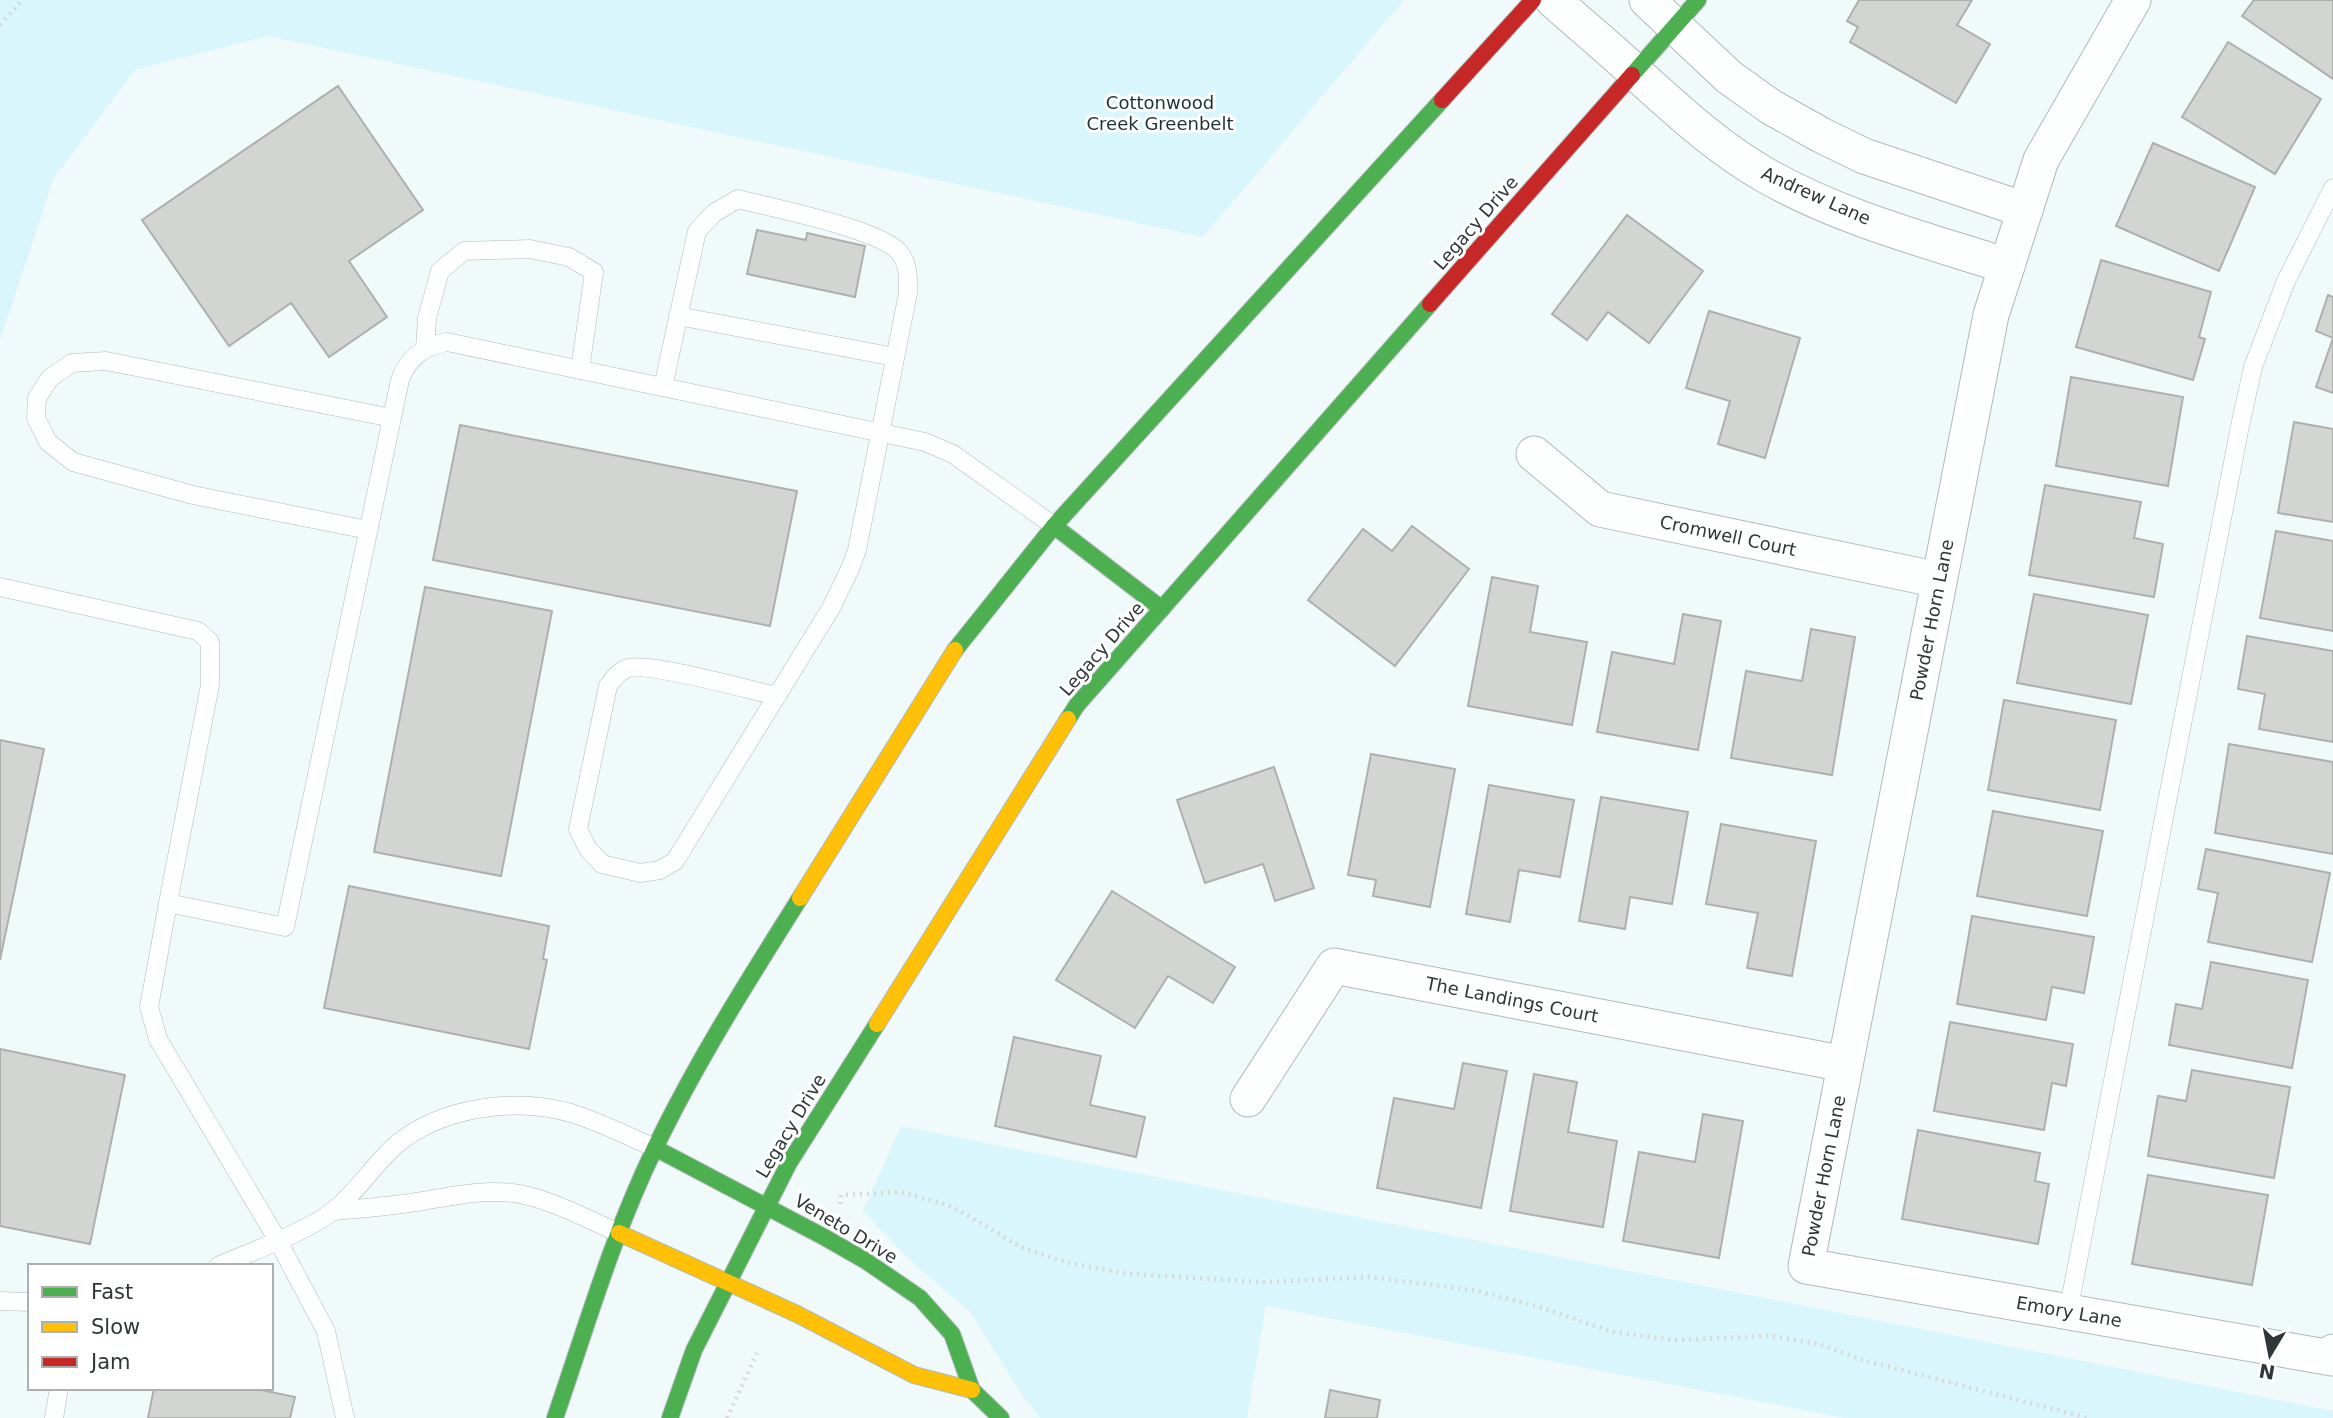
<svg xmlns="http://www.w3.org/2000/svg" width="2333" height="1418" font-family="'DejaVu Sans',sans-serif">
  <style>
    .green { fill: #d8f6fb }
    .building { fill: #d3d5d3; stroke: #aeb0ae; stroke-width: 2 }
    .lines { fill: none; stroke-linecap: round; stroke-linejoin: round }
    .lane-casing { stroke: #b1b9ba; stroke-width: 19 }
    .street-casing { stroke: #b1b9ba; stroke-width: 37 }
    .fast-casing { stroke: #b1b9ba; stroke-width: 18 }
    .slow-casing { stroke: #b1b9ba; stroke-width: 18 }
    .jam-casing { stroke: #b1b9ba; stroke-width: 18 }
    .path { stroke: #d7d9d9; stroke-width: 4.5; stroke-dasharray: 2 5; stroke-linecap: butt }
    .lane { stroke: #fdfefe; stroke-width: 18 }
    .street { stroke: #fdfefe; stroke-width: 35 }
    .fast { stroke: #4caf50; stroke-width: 16 }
    .slow { stroke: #ffc107; stroke-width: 16 }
    .jam { stroke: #c62828; stroke-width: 16 }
    .labels { text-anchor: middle; stroke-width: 6; stroke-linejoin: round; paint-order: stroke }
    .park-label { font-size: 18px; fill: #1a3337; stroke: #fff }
    .street-label { font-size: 18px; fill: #303739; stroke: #fff }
  </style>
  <rect width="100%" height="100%" fill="#f1fafb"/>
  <g class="green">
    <polygon points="0,0 1404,0 1203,237 268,36 135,70 54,178 0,341"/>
    <polygon points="901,1126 2333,1411 2333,1418 1844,1418 1266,1306 1247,1418 1040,1418 1023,1396 970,1312 915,1265 863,1211"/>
  </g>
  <g class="building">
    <polygon points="1859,0 1972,0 1957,25 1990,44 1956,103 1850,42 1858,27 1847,21"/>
    <polygon points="2254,0 2333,0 2333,79 2242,16"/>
    <polygon points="2228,42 2321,99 2275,174 2182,117"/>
    <polygon points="338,86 423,210 349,261 387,317 329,357 291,303 229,346 142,220"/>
    <polygon points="2153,143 2255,187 2219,271 2116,226"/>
    <polygon points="1627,215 1703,271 1649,343 1608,312 1587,340 1552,314"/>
    <polygon points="757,230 806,240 807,233 865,246 855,297 747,274"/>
    <polygon points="2101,260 2211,292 2199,337 2205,339 2193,380 2076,347"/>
    <polygon points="2328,295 2333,297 2333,338 2316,331"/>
    <polygon points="1709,311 1800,338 1765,458 1718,444 1730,401 1686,388"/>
    <polygon points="2333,338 2333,393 2316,387"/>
    <polygon points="2071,377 2183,397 2168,486 2056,466"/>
    <polygon points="2294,422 2333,429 2333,522 2278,513"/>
    <polygon points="460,425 797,491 770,626 433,560"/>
    <polygon points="2045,485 2141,502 2134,538 2163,544 2154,597 2029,575"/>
    <polygon points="1412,526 1469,569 1395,666 1308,600 1363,529 1392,551"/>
    <polygon points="2276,531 2333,541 2333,631 2260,618"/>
    <polygon points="1492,577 1538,586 1530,632 1587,642 1572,725 1468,706"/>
    <polygon points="425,587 552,611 501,876 374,852"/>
    <polygon points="2034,594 2148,615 2131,704 2017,683"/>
    <polygon points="1683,614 1721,621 1698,750 1597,732 1612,652 1674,664"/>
    <polygon points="1811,629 1855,637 1832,775 1731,758 1746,671 1802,681"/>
    <polygon points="2247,636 2333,651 2333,742 2259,729 2265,694 2238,689"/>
    <polygon points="2004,700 2116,720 2100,810 1988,790"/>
    <polygon points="0,740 44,749 0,960"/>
    <polygon points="2229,744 2333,762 2333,854 2215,833"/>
    <polygon points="1371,754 1455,769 1430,907 1373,896 1376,880 1348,875"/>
    <polygon points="1274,767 1314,888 1275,901 1263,864 1205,883 1177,800"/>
    <polygon points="1489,785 1574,800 1560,877 1519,870 1510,922 1466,914"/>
    <polygon points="1601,797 1688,812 1672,904 1630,897 1625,929 1579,921"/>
    <polygon points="1993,811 2103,831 2087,916 1977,896"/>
    <polygon points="1721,824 1816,841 1792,976 1747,968 1758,913 1706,904"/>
    <polygon points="2206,849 2330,873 2312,962 2208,942 2218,893 2198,889"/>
    <polygon points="349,886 549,926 543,959 547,960 529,1049 324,1008"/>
    <polygon points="1112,891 1235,967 1213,1003 1168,976 1135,1028 1056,980"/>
    <polygon points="1972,916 2094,937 2084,993 2052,987 2046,1020 1957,1004"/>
    <polygon points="2211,962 2308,980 2292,1068 2169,1045 2176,1004 2202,1009"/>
    <polygon points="1950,1022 2073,1044 2066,1086 2052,1083 2044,1130 1934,1111"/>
    <polygon points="1014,1037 1101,1056 1090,1105 1145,1117 1136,1157 995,1126"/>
    <polygon points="0,1049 125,1075 90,1244 0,1226"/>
    <polygon points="1463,1063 1507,1071 1481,1208 1377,1188 1394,1098 1454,1109"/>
    <polygon points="2192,1070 2290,1087 2274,1178 2148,1156 2158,1096 2186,1101"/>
    <polygon points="1534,1074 1577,1082 1568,1132 1617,1141 1603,1227 1510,1211"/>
    <polygon points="1703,1114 1743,1121 1719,1258 1623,1241 1639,1152 1695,1162"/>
    <polygon points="1918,1130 2040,1153 2035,1181 2049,1184 2038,1244 1902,1219"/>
    <polygon points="2148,1175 2268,1195 2252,1285 2132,1264"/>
    <polygon points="154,1388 252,1388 295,1397 290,1418 148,1418"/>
    <polygon points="1330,1390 1380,1400 1377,1418 1325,1418"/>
  </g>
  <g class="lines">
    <g class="lane-casing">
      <g id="lane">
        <polyline points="678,316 895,357"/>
        <polyline points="425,348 427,318 440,271 464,251 530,249 569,257 594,272 580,370"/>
        <path d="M663,387L697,231L714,213L738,199C772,208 879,229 899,252C909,264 908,278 908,293L857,550L850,569L831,608L675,861L660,870L640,873L602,864L588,849L578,829L608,686C613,679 619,671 628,668C650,662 749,690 777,696"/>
        <polyline points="368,530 193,495 73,462 48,442 36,418 37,398 50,378 72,363 106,361 392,418"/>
        <polyline points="0,587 198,631 210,642 210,685 168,903"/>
        <path d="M334,1211C357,1209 380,1207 403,1204C442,1199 480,1187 520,1194C554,1201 587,1219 619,1233"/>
        <path d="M218,1266C250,1252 309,1231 334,1210C358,1191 374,1164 397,1144C442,1107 515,1097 571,1113C600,1122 628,1136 655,1148"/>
        <polyline points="0,1301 30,1302"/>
        <polyline points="2068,1312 2240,426 2253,367 2286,281 2333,188"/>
        <polyline points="54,1418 59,1388"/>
        <path d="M345,1418L326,1331L277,1239L158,1039L149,1007L168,903L285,927L400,380C408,358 423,346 447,342L925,442L953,454L1054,526"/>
      </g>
    </g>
    <g class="street-casing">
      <g id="street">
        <path d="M1553,0C1581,25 1610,49 1637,74C1678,111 1719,149 1767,176C1841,218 1926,240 2007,266"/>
        <polyline points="1647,0 1729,77 1771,107 1821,135 1864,156 2025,210"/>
        <polyline points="2133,0 2041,160 1991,315 1806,1266 2332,1358 2333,1352"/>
        <polyline points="1534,454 1600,509 1939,580"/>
        <polyline points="1248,1099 1334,966 1845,1064"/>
      </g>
    </g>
    <g class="fast-casing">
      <g id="fast">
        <polyline points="1632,75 1698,0"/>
        <polyline points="1054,526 1162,609"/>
        <polyline points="955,650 1054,526 1442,100"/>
        <polyline points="1068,719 1077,705 1430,304"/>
        <polyline points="655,1148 824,1237 866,1261 920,1298 952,1334 972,1390 1001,1418"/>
        <path d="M555,1418C586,1328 613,1234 655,1148C697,1061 749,979 800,898"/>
        <polyline points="670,1418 694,1350 789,1163 877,1024"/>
      </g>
    </g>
    <g class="slow-casing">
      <g id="slow">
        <polyline points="800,898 955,650"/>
        <polyline points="877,1024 1068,719"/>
        <polyline points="619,1233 797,1314 914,1375 972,1390"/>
      </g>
    </g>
    <g class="jam-casing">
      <g id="jam">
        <polyline points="1442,100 1533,0"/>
        <polyline points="1430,304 1632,75"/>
      </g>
    </g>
    <g class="path">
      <polyline points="0,25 22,0"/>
      <polyline points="840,1204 841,1195 900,1192 951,1206 1023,1248 1068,1263 1130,1274 1264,1282 1369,1277 1473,1290 1540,1307 1613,1332 1674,1340 1770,1336 1819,1344 1863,1360 2088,1418"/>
      <polyline points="727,1418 757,1353"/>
    </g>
    <use href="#lane" class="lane"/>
    <use href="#street" class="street"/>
    <use href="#fast" class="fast"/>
    <use href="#slow" class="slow"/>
    <use href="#jam" class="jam"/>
  </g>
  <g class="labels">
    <g class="park-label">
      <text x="1160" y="109">Cottonwood<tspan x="1160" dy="21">Creek Greenbelt</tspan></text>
    </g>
    <g class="street-label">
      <text transform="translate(1816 196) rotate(24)" y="6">Andrew Lane</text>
      <text transform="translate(1476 223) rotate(-49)" y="6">Legacy Drive</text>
      <text transform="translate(1728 536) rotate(12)" y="6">Cromwell Court</text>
      <text transform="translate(1932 620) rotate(-79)" y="6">Powder Horn Lane</text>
      <text transform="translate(1102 649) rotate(-49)" y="6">Legacy Drive</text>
      <text transform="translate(1512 1000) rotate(11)" y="6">The Landings Court</text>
      <text transform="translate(791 1126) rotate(-59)" y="6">Legacy Drive</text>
      <text transform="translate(1824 1176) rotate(-79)" y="6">Powder Horn Lane</text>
      <text transform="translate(846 1229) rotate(31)" y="6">Veneto Drive</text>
      <text transform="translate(2069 1312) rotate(10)" y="6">Emory Lane</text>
    </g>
  </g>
  <rect x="28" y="1264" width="245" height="126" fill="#ffffff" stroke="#acafb0" stroke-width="2"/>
  <rect x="42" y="1287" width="35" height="10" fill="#4caf50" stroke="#acafb0" stroke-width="2"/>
  <text x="91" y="1299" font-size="21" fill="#303739">Fast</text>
  <rect x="42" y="1322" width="35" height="10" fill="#ffc107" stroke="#acafb0" stroke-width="2"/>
  <text x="91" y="1334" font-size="21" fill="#303739">Slow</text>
  <rect x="42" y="1357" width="35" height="10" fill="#c62828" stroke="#acafb0" stroke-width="2"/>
  <text x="91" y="1369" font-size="21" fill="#303739">Jam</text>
  <g transform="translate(2270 1355) rotate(190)" stroke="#ffffff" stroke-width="5" paint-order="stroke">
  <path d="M0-5L12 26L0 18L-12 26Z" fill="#303739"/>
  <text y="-10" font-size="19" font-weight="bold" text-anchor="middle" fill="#303739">N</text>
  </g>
</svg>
